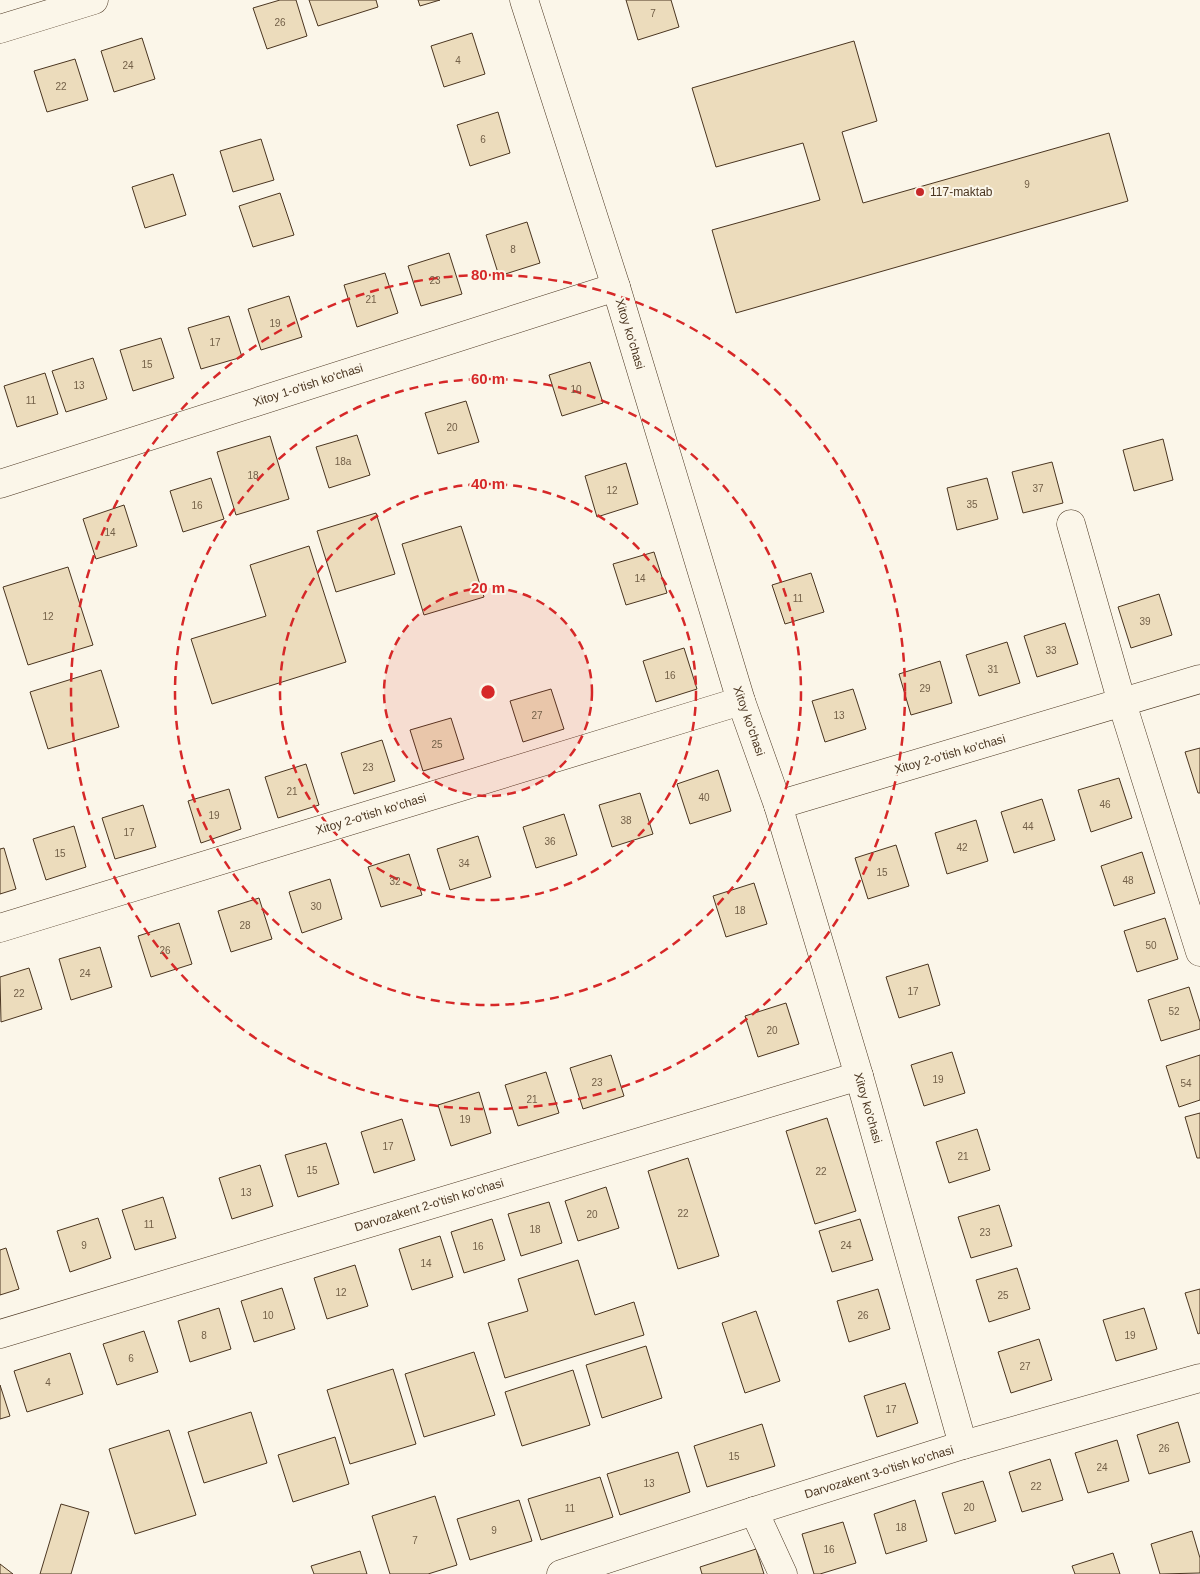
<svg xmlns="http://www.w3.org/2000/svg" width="1200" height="1574" font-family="Arial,sans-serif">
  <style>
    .building { fill: #ecdcbc; stroke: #4a3520 }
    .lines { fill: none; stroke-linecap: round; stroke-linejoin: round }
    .minor-casing { stroke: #4a3520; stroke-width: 29 }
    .minor { stroke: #fbf6e9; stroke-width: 28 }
    .ring { fill: none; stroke: #d62828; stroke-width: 2.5; stroke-dasharray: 9 6 }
    .poi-dot { fill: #c62828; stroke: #fbf6e9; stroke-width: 2 }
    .labels { text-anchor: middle; stroke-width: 4; stroke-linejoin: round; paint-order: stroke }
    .number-label { font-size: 10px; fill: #725f47 }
    .poi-label { font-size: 12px; fill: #4a3520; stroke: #fbf6e9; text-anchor: start }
    .street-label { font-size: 12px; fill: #4a3520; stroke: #fbf6e9 }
    .centre { fill: #d62828; stroke: #fbf6e9; stroke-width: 2.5 }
    .ring-label { font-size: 15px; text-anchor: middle; font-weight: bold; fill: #d62828; stroke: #fbf6e9; stroke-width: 4; stroke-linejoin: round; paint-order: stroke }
  </style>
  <rect width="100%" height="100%" fill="#fbf6e9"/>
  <g class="building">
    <polygon points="280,0 296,0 307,36 267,49 253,8"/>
    <polygon points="309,0 376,0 378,7 318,26"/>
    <polygon points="418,0 440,0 420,6"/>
    <polygon points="626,0 671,0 679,27 638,40"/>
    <polygon points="472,33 485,74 444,87 431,46"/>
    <polygon points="142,38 155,79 114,92 101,51"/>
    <polygon points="854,41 877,121 842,132 863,203 1109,133 1128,201 736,313 712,230 820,200 803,143 716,167 692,88"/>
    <polygon points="75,59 88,100 47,112 34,71"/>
    <polygon points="498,112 510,153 470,166 457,125"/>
    <polygon points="261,139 274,180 233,192 220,151"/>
    <polygon points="173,174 186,215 145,228 132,187"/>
    <polygon points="280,193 294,235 253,247 239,206"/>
    <polygon points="527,222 540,263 499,276 486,235"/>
    <polygon points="449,253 462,294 421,306 408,266"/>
    <polygon points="385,273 398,313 357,327 344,285"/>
    <polygon points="289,296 302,337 261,350 248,309"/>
    <polygon points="229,316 242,357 201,369 188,328"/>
    <polygon points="161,338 174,378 133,391 120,350"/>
    <polygon points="93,358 107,399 66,412 52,371"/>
    <polygon points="590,362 603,403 562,416 549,375"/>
    <polygon points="45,373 58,414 17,427 4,386"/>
    <polygon points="466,401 479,442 438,454 425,413"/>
    <polygon points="357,435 370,475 329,488 316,447"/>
    <polygon points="270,436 289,499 236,515 217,452"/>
    <polygon points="1163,439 1173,480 1134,491 1123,450"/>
    <polygon points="1052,462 1063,503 1023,513 1012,472"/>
    <polygon points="626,463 638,504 597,517 585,476"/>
    <polygon points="211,478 224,519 183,532 170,491"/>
    <polygon points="987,478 998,519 957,530 947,488"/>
    <polygon points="124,505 137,546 96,559 83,519"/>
    <polygon points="376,513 395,574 336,592 317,531"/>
    <polygon points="461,526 484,597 424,615 402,544"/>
    <polygon points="309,546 346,662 212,704 191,639 266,616 250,565"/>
    <polygon points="654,552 667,593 626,605 613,564"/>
    <polygon points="68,567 93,645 28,665 3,587"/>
    <polygon points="811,573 824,612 785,624 772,585"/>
    <polygon points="1159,594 1172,635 1131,648 1118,607"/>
    <polygon points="1065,623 1078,664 1037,677 1024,636"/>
    <polygon points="1007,642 1020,683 979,696 966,655"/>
    <polygon points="684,648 697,689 656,702 643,661"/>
    <polygon points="940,661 952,703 911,715 899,674"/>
    <polygon points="101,670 119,727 48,749 30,692"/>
    <polygon points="551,689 564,729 523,742 510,701"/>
    <polygon points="853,689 866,729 825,742 812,701"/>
    <polygon points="451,718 464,759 423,771 410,730"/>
    <polygon points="382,740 395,781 354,794 341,753"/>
    <polygon points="1200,748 1200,793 1198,793 1185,752"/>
    <polygon points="306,764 319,805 278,818 265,777"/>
    <polygon points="718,770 731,811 690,824 677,784"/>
    <polygon points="1119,778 1132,818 1091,832 1078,790"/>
    <polygon points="229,789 241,829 201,843 188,801"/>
    <polygon points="640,793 653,834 612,847 599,805"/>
    <polygon points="1042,799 1055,840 1014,853 1001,812"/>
    <polygon points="143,805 156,847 115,859 102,818"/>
    <polygon points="564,814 577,855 536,868 523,827"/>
    <polygon points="976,820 988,861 947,874 935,833"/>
    <polygon points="74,826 86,867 46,880 33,839"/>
    <polygon points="478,836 491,877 450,890 437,849"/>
    <polygon points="896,845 909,886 868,899 855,858"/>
    <polygon points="4,848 16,889 0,894 0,849"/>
    <polygon points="1142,852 1155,893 1114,906 1101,866"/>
    <polygon points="409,854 422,895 381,907 368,867"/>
    <polygon points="330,879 342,919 302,933 289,892"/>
    <polygon points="754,883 767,924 726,937 713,896"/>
    <polygon points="259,898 272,939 231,952 218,911"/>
    <polygon points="1165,918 1178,959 1137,972 1124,931"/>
    <polygon points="179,923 192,964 151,977 138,936"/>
    <polygon points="100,947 112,987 71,1000 59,959"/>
    <polygon points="928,964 940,1005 899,1018 886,977"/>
    <polygon points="29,968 42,1009 1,1022 0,977"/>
    <polygon points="1189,987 1200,1022 1200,1029 1161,1041 1148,1000"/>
    <polygon points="786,1003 799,1044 758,1057 745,1016"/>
    <polygon points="952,1052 965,1093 924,1106 911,1065"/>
    <polygon points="611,1055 624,1096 583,1109 570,1068"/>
    <polygon points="1200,1055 1200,1100 1179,1107 1166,1066"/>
    <polygon points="546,1072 559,1113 518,1126 505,1085"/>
    <polygon points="479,1092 491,1133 451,1146 438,1105"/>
    <polygon points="1200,1113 1200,1158 1197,1158 1185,1117"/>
    <polygon points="827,1118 856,1211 815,1224 786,1131"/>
    <polygon points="402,1119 415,1160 374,1173 361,1132"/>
    <polygon points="977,1129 990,1170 949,1183 936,1142"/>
    <polygon points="326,1143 339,1184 298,1197 285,1155"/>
    <polygon points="688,1158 719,1256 678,1269 648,1171"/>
    <polygon points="260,1165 273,1206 232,1219 219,1178"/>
    <polygon points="606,1187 619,1228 578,1241 565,1201"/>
    <polygon points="163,1197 176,1238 135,1250 122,1210"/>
    <polygon points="549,1202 562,1243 521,1256 508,1214"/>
    <polygon points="999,1205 1012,1246 971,1258 958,1217"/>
    <polygon points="98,1218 111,1258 70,1272 57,1231"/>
    <polygon points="492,1219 505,1260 464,1273 451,1232"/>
    <polygon points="860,1219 873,1260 832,1272 819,1231"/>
    <polygon points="440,1236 453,1277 412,1290 399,1249"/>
    <polygon points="6,1248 19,1289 0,1295 0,1250"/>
    <polygon points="578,1260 595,1315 634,1302 644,1335 505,1378 488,1323 528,1311 518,1279"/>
    <polygon points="355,1265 368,1306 327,1319 314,1278"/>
    <polygon points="1017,1268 1030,1309 989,1322 976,1280"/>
    <polygon points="282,1288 295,1329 254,1342 241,1301"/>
    <polygon points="878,1289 890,1329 849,1342 837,1301"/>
    <polygon points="1200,1289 1200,1333 1198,1334 1185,1293"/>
    <polygon points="219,1308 231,1349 190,1362 178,1321"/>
    <polygon points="1144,1308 1157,1349 1116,1361 1103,1320"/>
    <polygon points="756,1311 780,1381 745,1393 722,1323"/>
    <polygon points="144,1331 158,1372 117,1385 103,1344"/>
    <polygon points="1039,1339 1052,1380 1011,1393 998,1352"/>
    <polygon points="646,1346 662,1398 602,1418 586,1365"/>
    <polygon points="474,1352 495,1415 424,1437 405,1374"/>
    <polygon points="70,1353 83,1394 27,1412 14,1371"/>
    <polygon points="393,1369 416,1444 350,1464 327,1390"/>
    <polygon points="573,1370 590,1425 522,1446 505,1392"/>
    <polygon points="905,1383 918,1423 877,1437 864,1396"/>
    <polygon points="0,1385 10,1416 0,1419"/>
    <polygon points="251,1412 267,1463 204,1483 188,1432"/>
    <polygon points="1178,1422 1190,1462 1149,1474 1137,1435"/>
    <polygon points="762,1424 775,1466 707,1487 694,1446"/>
    <polygon points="169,1430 196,1515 135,1534 109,1449"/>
    <polygon points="335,1437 349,1484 293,1502 278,1455"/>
    <polygon points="1117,1440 1129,1481 1088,1493 1075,1453"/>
    <polygon points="678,1452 690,1492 620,1515 607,1474"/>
    <polygon points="1050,1459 1063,1500 1022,1512 1009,1472"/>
    <polygon points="600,1477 613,1517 541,1540 528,1499"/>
    <polygon points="983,1481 996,1521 955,1534 942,1493"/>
    <polygon points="435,1496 457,1565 428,1574 390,1574 372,1516"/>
    <polygon points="519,1500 532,1541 470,1560 457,1519"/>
    <polygon points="915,1500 927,1541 886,1554 874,1514"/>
    <polygon points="61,1504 89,1512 71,1574 40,1574"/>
    <polygon points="843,1522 856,1563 820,1574 814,1574 802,1534"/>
    <polygon points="1192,1531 1200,1558 1200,1573 1160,1574 1151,1544"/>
    <polygon points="756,1549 764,1574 702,1574 700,1567"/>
    <polygon points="360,1551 367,1574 314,1574 311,1566"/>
    <polygon points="1113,1553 1120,1574 1075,1574 1072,1566"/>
    <polygon points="0,1564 13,1574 0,1574"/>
  </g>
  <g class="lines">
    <g class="minor-casing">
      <g id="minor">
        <polyline points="524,0 616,287 741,701 778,805 859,1076 963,1445"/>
        <polyline points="0,29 94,0"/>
        <polyline points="0,484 616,287"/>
        <polyline points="1071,524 1122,703 1200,952"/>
        <polyline points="778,805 1200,679"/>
        <polyline points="0,928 741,701"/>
        <polyline points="0,1334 859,1076"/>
        <polyline points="754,1511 783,1574"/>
        <polyline points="561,1574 754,1511 963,1445 1200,1378"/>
      </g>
    </g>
    <use href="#minor" class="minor"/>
  </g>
  <circle cx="488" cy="692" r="104" fill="#d62828" fill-opacity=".12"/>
  <g class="ring">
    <circle cx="488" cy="692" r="104"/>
    <circle cx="488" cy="692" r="208"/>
    <circle cx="488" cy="692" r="313"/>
    <circle cx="488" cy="692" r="417"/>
  </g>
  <circle class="poi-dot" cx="920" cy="192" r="5"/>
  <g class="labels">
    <g class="number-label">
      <text x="653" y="17">7</text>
      <text x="280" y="26">26</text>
      <text x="458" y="64">4</text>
      <text x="128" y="69">24</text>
      <text x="61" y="90">22</text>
      <text x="483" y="143">6</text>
      <text x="1027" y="188">9</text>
      <text x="513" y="253">8</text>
      <text x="435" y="284">23</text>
      <text x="371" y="303">21</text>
      <text x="275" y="327">19</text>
      <text x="215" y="346">17</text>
      <text x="147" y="368">15</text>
      <text x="79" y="389">13</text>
      <text x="576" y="393">10</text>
      <text x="31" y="404">11</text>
      <text x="452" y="431">20</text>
      <text x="343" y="465">18a</text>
      <text x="253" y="479">18</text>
      <text x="1038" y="492">37</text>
      <text x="612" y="494">12</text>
      <text x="972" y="508">35</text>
      <text x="197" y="509">16</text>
      <text x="110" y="536">14</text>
      <text x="640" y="582">14</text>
      <text x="798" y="602">11</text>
      <text x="48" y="620">12</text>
      <text x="1145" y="625">39</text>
      <text x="1051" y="654">33</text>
      <text x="993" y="673">31</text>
      <text x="670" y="679">16</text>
      <text x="925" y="692">29</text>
      <text x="537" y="719">27</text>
      <text x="839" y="719">13</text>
      <text x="437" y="748">25</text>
      <text x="368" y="771">23</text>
      <text x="292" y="795">21</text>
      <text x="704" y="801">40</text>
      <text x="1105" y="808">46</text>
      <text x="214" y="819">19</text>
      <text x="626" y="824">38</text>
      <text x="1028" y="830">44</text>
      <text x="129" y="836">17</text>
      <text x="550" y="845">36</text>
      <text x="962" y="851">42</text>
      <text x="60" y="857">15</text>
      <text x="464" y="867">34</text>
      <text x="882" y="876">15</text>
      <text x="1128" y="884">48</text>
      <text x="395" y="885">32</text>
      <text x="316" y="910">30</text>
      <text x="740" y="914">18</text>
      <text x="245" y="929">28</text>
      <text x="1151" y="949">50</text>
      <text x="165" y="954">26</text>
      <text x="85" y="977">24</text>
      <text x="913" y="995">17</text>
      <text x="19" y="997">22</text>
      <text x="1174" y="1015">52</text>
      <text x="772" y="1034">20</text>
      <text x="938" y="1083">19</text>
      <text x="597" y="1086">23</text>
      <text x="1186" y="1087">54</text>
      <text x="532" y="1103">21</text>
      <text x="465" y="1123">19</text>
      <text x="388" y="1150">17</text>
      <text x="963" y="1160">21</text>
      <text x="312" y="1174">15</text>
      <text x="821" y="1175">22</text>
      <text x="246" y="1196">13</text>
      <text x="683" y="1217">22</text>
      <text x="592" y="1218">20</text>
      <text x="149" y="1228">11</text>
      <text x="535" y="1233">18</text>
      <text x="985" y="1236">23</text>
      <text x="84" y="1249">9</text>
      <text x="846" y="1249">24</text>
      <text x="478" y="1250">16</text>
      <text x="426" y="1267">14</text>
      <text x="341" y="1296">12</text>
      <text x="1003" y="1299">25</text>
      <text x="268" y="1319">10</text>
      <text x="863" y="1319">26</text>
      <text x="204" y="1339">8</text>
      <text x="1130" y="1339">19</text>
      <text x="131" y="1362">6</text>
      <text x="1025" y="1370">27</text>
      <text x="48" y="1386">4</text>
      <text x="891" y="1413">17</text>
      <text x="1164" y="1452">26</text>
      <text x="734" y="1460">15</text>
      <text x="1102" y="1471">24</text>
      <text x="649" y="1487">13</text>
      <text x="1036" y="1490">22</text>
      <text x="969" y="1511">20</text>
      <text x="570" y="1512">11</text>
      <text x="901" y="1531">18</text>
      <text x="494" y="1534">9</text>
      <text x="415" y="1544">7</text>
      <text x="829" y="1553">16</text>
    </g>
    <g class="poi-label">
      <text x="930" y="196">117-maktab</text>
    </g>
    <g class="street-label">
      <text transform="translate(630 334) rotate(73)" y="4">Xitoy ko'chasi</text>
      <text transform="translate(308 385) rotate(-18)" y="4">Xitoy 1-o'tish ko'chasi</text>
      <text transform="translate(749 721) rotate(71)" y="4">Xitoy ko'chasi</text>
      <text transform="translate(950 754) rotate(-16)" y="4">Xitoy 2-o'tish ko'chasi</text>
      <text transform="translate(371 814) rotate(-17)" y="4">Xitoy 2-o'tish ko'chasi</text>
      <text transform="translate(868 1108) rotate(74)" y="4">Xitoy ko'chasi</text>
      <text transform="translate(429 1205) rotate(-17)" y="4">Darvozakent 2-o'tish ko'chasi</text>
      <text transform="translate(879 1472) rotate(-17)" y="4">Darvozakent 3-o'tish ko'chasi</text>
    </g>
  </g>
  <circle cx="488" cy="692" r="8" class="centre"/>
  <g class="ring-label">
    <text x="488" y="280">80 m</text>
    <text x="488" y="384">60 m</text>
    <text x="488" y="489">40 m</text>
    <text x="488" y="593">20 m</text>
  </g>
</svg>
